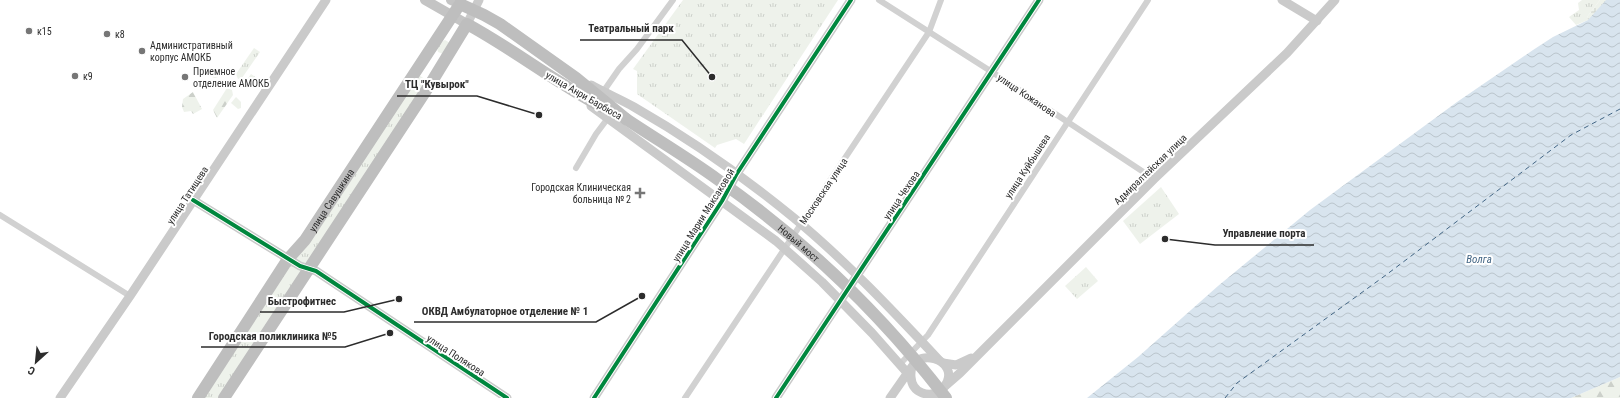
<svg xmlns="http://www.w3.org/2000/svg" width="1620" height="398" font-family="'Roboto Condensed',sans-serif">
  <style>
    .grass { fill: url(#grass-tufts) }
    .forest { fill: url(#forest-firs) }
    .wetland { fill: url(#wetland-marsh) }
    .water { fill: url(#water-waves) }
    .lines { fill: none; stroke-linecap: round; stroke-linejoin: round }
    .ferry { stroke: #436685; stroke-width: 1; stroke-dasharray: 5 4; stroke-linecap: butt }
    .street { stroke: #d1d1d1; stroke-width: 6 }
    .secondary { stroke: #cacaca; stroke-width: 9 }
    .primary { stroke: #c4c4c4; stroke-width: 10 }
    .highway { stroke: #bebebe; stroke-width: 12 }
    .highway-bridge { stroke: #bebebe; stroke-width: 12 }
    .cycleway-casing { stroke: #fff; stroke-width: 6 }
    .cycleway { stroke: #00873e; stroke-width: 4 }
    .poi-dot { fill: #767676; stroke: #fff; stroke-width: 1.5 }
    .labels { text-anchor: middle; stroke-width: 4; stroke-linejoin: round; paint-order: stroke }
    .poi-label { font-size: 10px; fill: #2c2c2c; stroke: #fff; text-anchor: start }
    .street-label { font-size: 10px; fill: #2c2c2c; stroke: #fff }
    .water-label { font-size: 11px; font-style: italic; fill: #436685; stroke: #fff }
    .leader { fill: none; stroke: #2c2c2c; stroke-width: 1.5 }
    .callout-dot { fill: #2c2c2c; stroke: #fff; stroke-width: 1.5 }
    .callout-label { font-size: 11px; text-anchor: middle; font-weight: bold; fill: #2c2c2c; stroke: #fff; stroke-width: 4; stroke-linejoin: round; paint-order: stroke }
  </style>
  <defs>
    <pattern id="grass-tufts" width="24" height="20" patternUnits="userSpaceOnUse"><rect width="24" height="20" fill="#eef2eb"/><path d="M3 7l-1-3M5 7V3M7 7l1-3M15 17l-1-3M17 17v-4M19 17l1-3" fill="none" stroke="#ccd0ca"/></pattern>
    <pattern id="forest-firs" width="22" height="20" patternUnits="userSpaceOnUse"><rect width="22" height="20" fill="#eef2eb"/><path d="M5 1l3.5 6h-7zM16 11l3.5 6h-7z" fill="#ccd0ca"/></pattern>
    <pattern id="wetland-marsh" width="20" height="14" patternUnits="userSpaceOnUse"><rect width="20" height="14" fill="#eef2eb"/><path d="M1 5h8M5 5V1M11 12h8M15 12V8" fill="none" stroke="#ccd0ca"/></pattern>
    <pattern id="water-waves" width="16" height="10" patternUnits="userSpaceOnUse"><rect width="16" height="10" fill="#d8e4ee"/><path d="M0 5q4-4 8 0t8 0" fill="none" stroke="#bac4cc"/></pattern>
  </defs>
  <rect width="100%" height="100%" fill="#fff"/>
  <g class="grass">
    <polygon points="683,0 838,0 744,144 736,139 717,145 715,148 637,94 637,71 633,69"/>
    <polygon points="1582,0 1600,0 1587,17 1588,20 1576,25 1569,17 1579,10 1578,3"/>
    <polygon points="445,40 450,43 443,54 438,52 437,48 443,41"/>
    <polygon points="254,48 260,52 242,78 238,79 236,74"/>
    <circle cx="215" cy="73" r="5"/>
    <polygon points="414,72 431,83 224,398 198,398"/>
    <polygon points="251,74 258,79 259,83 256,88 246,81"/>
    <polygon points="236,97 241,102 241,108 238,109 231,103"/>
    <polygon points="1161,187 1179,214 1140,244 1123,221"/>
    <polygon points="1086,267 1098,281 1077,299 1065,286"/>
  </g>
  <g class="forest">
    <polygon points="227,88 232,90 233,95 217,118 213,110"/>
    <polygon points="193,92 202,109 193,114 191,111 184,112 182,107 183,99"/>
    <polygon points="1620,377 1620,398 1571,398"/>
  </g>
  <polygon class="wetland" points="1600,0 1620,0 1620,2 1588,20 1587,17"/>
  <polygon class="water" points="1606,0 1620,0 1620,377 1571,398 1087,398 1138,357 1218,286 1310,210 1457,102 1533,50 1553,37 1588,20"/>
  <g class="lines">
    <polyline class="ferry" points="1225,398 1237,383 1386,275 1571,135 1620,109"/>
    <g class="street">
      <polyline points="879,0 992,72 1154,179"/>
      <polyline points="603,92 619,69 637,49 673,0"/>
      <polyline points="576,168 596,134 608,118"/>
      <polyline points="0,215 130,296"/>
      <polyline points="900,364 928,335 1148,0"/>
      <polyline points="685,398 929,32 941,0"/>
    </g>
    <g class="secondary">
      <polyline points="1282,0 1317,21"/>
      <polyline points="467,24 479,0"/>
      <path d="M591,85C605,93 620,99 634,107C690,139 744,177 794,218C846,261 893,311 939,360"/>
      <polyline points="591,106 776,241 822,282 872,333 910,376"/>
      <polyline points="193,200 300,266 316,271 507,398"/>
      <polyline points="943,363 956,365 971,358"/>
      <polyline points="945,386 960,373 1154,179 1287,53 1335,0"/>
      <polyline points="60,398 130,296 326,0"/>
      <polyline points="594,398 722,201 736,175 851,0"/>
      <polyline points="776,398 1039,0"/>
      <polyline points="890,398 911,368"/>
      <path d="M933,398C936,395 941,391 944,387C965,359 908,343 911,377C912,393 928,398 941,391"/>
    </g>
    <g class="primary">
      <polyline points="425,0 467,24"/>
      <polyline points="451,0 460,4"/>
    </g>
    <g class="highway">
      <path id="s1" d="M198,398L288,259L305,240L460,4L484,15L500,24L576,78L626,119"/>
      <path d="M224,398L431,83L467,24C513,49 555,82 602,107"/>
    </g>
    <path class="highway-bridge" id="s2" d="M626,119C656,139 688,158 717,179C803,239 882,315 946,398"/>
    <g class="cycleway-casing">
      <g id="cycleway">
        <polyline points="193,200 300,266 316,271 507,398"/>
        <polyline points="594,398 722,201 736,175 851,0"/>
        <polyline points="776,398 1039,0"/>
      </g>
    </g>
    <use href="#cycleway" class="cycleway"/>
  </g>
  <g class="poi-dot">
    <circle cx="29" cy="31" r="4"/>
    <circle cx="107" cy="34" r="4"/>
    <circle cx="142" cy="51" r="4"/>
    <circle cx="75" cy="76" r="4"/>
    <circle cx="185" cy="77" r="4"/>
    <path d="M638 187h4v4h4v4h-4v4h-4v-4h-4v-4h4z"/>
  </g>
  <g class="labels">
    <g class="poi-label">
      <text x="37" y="35">к15</text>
      <text x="115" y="38">к8</text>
      <text x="150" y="49">Административный<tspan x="150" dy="12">корпус АМОКБ</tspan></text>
      <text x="193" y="75">Приемное<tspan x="193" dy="12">отделение АМОКБ</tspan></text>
      <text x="83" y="80">к9</text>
      <text x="631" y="191" text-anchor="end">Городская Клиническая<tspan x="631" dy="12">больница № 2</tspan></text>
    </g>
    <g class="street-label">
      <text transform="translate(584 95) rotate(30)" y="4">улица Анри Барбюса</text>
      <text transform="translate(1027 95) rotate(34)" y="4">улица Кожанова</text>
      <text transform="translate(1027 166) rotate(-57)" y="4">улица Куйбышева</text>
      <text transform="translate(1150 169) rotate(-44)" y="4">Адмиралтейская улица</text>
      <text transform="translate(823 191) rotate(-56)" y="4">Московская улица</text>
      <text transform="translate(187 195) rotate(-57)" y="4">улица Татищева</text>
      <text transform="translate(901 195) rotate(-56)" y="4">улица Чехова</text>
      <text dy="4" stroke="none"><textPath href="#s1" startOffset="239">улица Савушкина</textPath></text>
      <text transform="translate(703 215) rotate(-58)" y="4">улица Марии Максаковой</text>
      <text dy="4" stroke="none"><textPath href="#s2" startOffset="213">Новый мост</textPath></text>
      <text transform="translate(456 355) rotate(33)" y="4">улица Полякова</text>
    </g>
    <g class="water-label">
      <text x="1479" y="263">Волга</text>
    </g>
  </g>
  <path class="leader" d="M712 77L682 40H580M539 115L477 96H397M1165 239L1215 245H1314M399 299L344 312H260M642 296L596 322H414M390 333L345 347H201"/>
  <g class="callout-dot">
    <circle cx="712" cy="77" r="4"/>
    <circle cx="539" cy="115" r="4"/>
    <circle cx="1165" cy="239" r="4"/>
    <circle cx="399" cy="299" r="4"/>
    <circle cx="642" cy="296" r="4"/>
    <circle cx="390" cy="333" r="4"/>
  </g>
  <g class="callout-label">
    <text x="631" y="32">Театральный парк</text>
    <text x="437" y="88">ТЦ "Кувырок"</text>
    <text x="1264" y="237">Управление порта</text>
    <text x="302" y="305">Быстрофитнес</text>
    <text x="505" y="315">ОКВД Амбулаторное отделение № 1</text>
    <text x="273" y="340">Городская поликлиника №5</text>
  </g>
  <g transform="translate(36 362) rotate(207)" stroke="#ffffff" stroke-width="3" paint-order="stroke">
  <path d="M0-3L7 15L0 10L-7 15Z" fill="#2c2c2c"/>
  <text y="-6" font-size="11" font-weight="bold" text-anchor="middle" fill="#2c2c2c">С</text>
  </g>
</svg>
